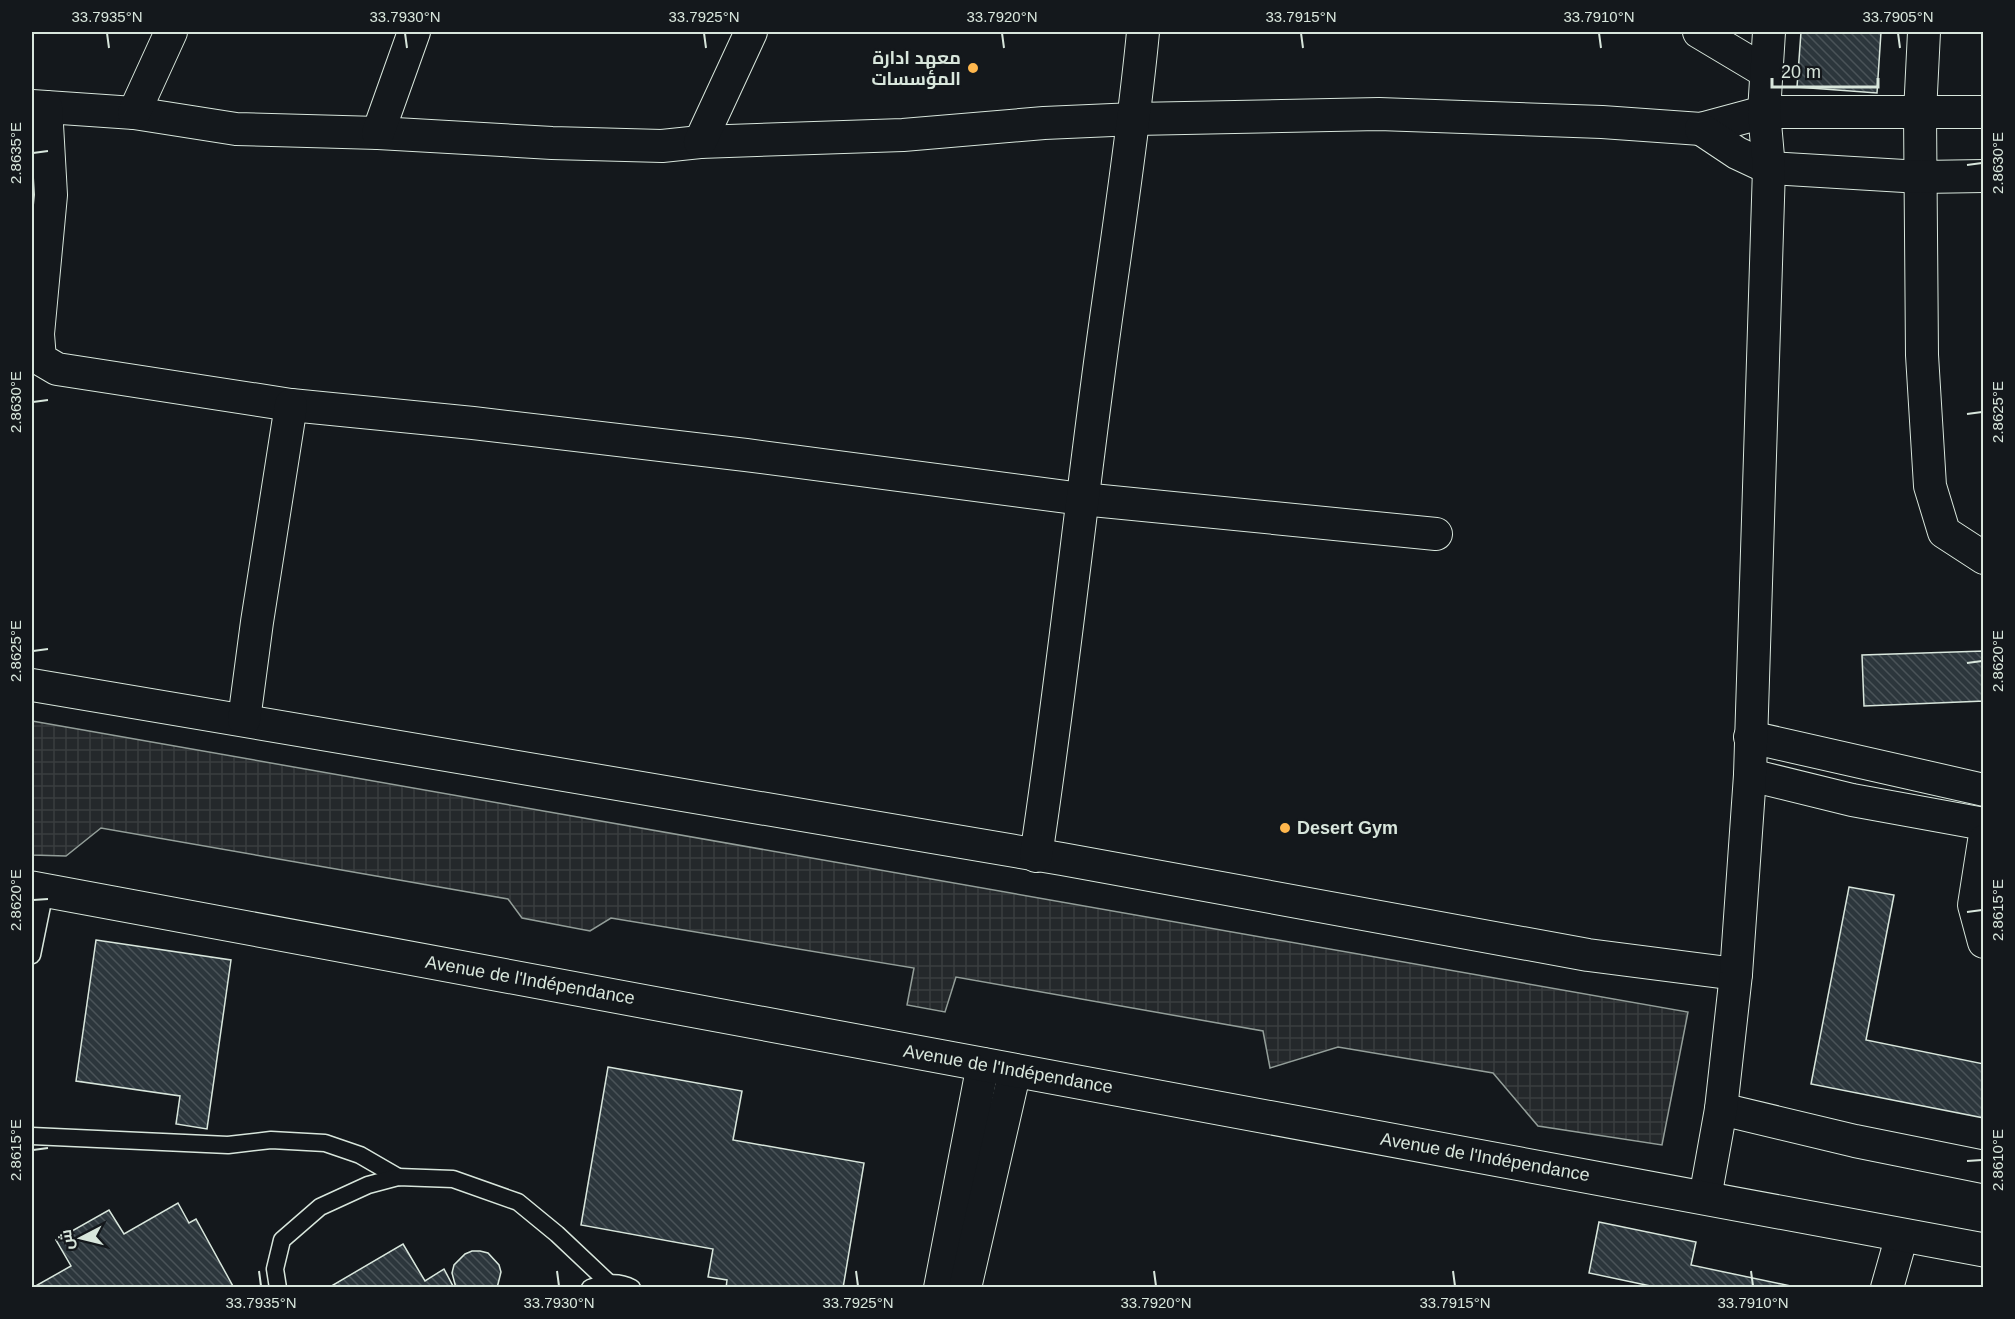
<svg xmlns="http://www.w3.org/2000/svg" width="2015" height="1319" font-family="Helvetica,Cairo,sans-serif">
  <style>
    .plaza { fill: url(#plaza-grid); stroke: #939e99; stroke-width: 1.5 }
    .building { fill: url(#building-back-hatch); stroke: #d8e6dc; stroke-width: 1.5 }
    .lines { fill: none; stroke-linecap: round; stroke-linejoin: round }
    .lane-casing { stroke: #d8e6dc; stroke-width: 19 }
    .street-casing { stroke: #d8e6dc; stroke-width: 34 }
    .secondary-casing { stroke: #d8e6dc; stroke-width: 35 }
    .lane { stroke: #14181c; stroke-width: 16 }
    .street { stroke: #14181c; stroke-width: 32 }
    .secondary { stroke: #14181c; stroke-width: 33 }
    .ticks { fill: none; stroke: #d8e6dc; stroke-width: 2 }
    .poi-dot { fill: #ffb74d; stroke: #14181c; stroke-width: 2 }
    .labels { text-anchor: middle; stroke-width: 4.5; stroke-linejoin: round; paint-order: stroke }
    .poi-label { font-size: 18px; font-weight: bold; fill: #d8e6dc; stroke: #14181c; text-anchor: end }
    .street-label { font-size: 18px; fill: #d8e6dc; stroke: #14181c }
    .neatline { fill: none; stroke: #d8e6dc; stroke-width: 2 }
    .ticks-label { font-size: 15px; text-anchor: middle; fill: #d8e6dc }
  </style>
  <defs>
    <pattern id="plaza-grid" width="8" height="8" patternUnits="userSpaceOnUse" patternTransform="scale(1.5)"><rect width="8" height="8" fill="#24282b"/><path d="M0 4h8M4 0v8" fill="none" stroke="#393d3f"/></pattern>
    <pattern id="building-back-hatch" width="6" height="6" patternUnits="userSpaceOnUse" patternTransform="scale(1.5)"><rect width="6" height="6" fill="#2c363c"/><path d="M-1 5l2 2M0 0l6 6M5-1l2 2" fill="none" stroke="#4a5358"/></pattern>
  </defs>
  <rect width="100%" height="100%" fill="#14181c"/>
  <polygon class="plaza" points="32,721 1688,1012 1662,1145 1538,1126 1493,1073 1338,1047 1270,1068 1263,1031 956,977 945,1012 907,1005 914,968 611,918 590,931 522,918 508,899 101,828 66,856 32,855"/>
  <g class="building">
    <polygon points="1801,32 1881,32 1877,93 1797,87"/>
    <polygon points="1984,651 1984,701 1864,706 1862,655"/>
    <polygon points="1849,887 1894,895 1866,1040 1984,1064 1984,1118 1811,1084"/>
    <polygon points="96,940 231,960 207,1129 176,1124 180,1096 76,1081"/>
    <polygon points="608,1067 742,1091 733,1140 864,1163 843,1288 726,1288 727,1280 708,1277 713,1249 581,1225"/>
    <polygon points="178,1203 189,1223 196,1219 234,1288 32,1288 71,1266 56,1240 109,1210 124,1234"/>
    <polygon points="1599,1222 1696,1242 1691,1265 1800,1288 1660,1288 1589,1273"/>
    <polygon points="403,1244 425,1281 444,1269 454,1288 328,1288"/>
    <polygon points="472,1251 480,1251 488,1253 499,1265 501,1272 497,1288 456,1288 452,1273 454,1265 465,1254"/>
  </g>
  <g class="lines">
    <g class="lane-casing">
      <g id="lane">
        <polyline points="32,955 45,891"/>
        <polyline points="32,1136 228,1145 271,1140 325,1143 360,1155 398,1177"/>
        <polyline points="278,1288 275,1269 282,1240 320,1207 368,1185 398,1177 453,1179 518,1202 557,1234 609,1283"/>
        <path d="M590,1288C603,1283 619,1281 632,1288"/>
      </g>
    </g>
    <g class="street-casing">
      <g id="street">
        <polyline points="1699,32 1766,72"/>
        <polyline points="1924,32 1920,113 1922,355 1930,486 1944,532 1984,558"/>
        <polyline points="32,106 134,113 236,129 378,133 552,143 662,146 700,142 903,135 1044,123 1135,119 1379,114 1602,122 1701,129 1764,112 1984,112"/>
        <polyline points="46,107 51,195 38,334 40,359 57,369 291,405 473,423 746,455 1082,499 1436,534"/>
        <polyline points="134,113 171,32"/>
        <polyline points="1701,129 1737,153 1769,168 1921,177 1984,176"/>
        <polyline points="378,133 414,32"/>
        <polyline points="700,142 751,32"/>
        <polyline points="32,685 1062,859 1588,955 1736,974"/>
        <polyline points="244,720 257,622 291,405"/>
        <polyline points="1750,737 1984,790"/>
        <polyline points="1750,775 1852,800 1984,824"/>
        <polyline points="1984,841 1974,905 1984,942"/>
        <path d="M1036,856C1060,697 1077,537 1098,378C1113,262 1132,148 1143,32"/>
        <polyline points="1721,1109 1855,1141 1984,1167"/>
        <polyline points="1705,1198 1721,1109 1736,974 1743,875 1750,775 1769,168 1764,112 1769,32"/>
        <polyline points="940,1288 983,1064"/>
        <polyline points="965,1288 1015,1070"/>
        <polyline points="1887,1288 1902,1235"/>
      </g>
    </g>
    <g class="secondary-casing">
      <polyline id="secondary" points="32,888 1984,1250"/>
    </g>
    <use href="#lane" class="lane"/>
    <use href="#street" class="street"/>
    <use href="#secondary" class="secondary"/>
  </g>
  <path class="ticks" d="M107,33L109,48M405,33L407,48M704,33L706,48M1002,33L1004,48M1301,33L1303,48M1599,33L1601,48M1898,33L1900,48M33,153L48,151M1967,165L1982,163M33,402L48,400M1967,414L1982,412M33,651L48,649M1967,663L1982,661M33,900L48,899M1967,912L1982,910M33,1150L48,1148M1967,1161L1982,1160M259,1271L261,1286M557,1271L559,1286M856,1271L858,1286M1154,1271L1156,1286M1453,1271L1455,1286M1751,1271L1753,1286"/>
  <g class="poi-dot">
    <circle cx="973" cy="68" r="6"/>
    <circle cx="1285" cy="828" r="6"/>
  </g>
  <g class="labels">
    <g class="poi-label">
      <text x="961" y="64">معهد ادارة<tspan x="961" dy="21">المؤسسات</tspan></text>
      <text x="1297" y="834" text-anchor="start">Desert Gym</text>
    </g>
    <g class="street-label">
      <text transform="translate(530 980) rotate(10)" y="6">Avenue de l'Indépendance</text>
      <text transform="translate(1008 1069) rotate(10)" y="6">Avenue de l'Indépendance</text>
      <text transform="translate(1485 1157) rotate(10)" y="6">Avenue de l'Indépendance</text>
    </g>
  </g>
  <rect width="2015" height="1319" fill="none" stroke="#14181c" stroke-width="66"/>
  <g transform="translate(81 1238) rotate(263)" stroke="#14181c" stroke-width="4.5" paint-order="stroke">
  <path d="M0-4.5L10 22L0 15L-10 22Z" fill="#d8e6dc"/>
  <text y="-9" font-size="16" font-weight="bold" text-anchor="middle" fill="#d8e6dc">ش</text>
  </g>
  <path d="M1772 78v9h106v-9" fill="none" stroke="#d8e6dc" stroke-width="3"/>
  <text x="1781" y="78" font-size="18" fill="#d8e6dc" stroke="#14181c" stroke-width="4.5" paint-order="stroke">20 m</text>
  <rect x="33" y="33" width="1949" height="1253" class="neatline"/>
  <g class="ticks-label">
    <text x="107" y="22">33.7935°N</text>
    <text x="405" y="22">33.7930°N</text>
    <text x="704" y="22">33.7925°N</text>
    <text x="1002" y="22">33.7920°N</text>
    <text x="1301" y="22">33.7915°N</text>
    <text x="1599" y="22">33.7910°N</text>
    <text x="1898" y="22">33.7905°N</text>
    <text transform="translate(16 153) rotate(-90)" y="5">2.8635°E</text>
    <text transform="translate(1998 163) rotate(-90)" y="5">2.8630°E</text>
    <text transform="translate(16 402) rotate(-90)" y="5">2.8630°E</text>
    <text transform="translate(1998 412) rotate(-90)" y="5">2.8625°E</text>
    <text transform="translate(16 651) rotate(-90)" y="5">2.8625°E</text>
    <text transform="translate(1998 661) rotate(-90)" y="5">2.8620°E</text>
    <text transform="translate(16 900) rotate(-90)" y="5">2.8620°E</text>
    <text transform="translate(1998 910) rotate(-90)" y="5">2.8615°E</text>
    <text transform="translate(16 1150) rotate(-90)" y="5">2.8615°E</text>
    <text transform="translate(1998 1160) rotate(-90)" y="5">2.8610°E</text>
    <text x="261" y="1308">33.7935°N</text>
    <text x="559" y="1308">33.7930°N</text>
    <text x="858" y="1308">33.7925°N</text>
    <text x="1156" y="1308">33.7920°N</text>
    <text x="1455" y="1308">33.7915°N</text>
    <text x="1753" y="1308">33.7910°N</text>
  </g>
</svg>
